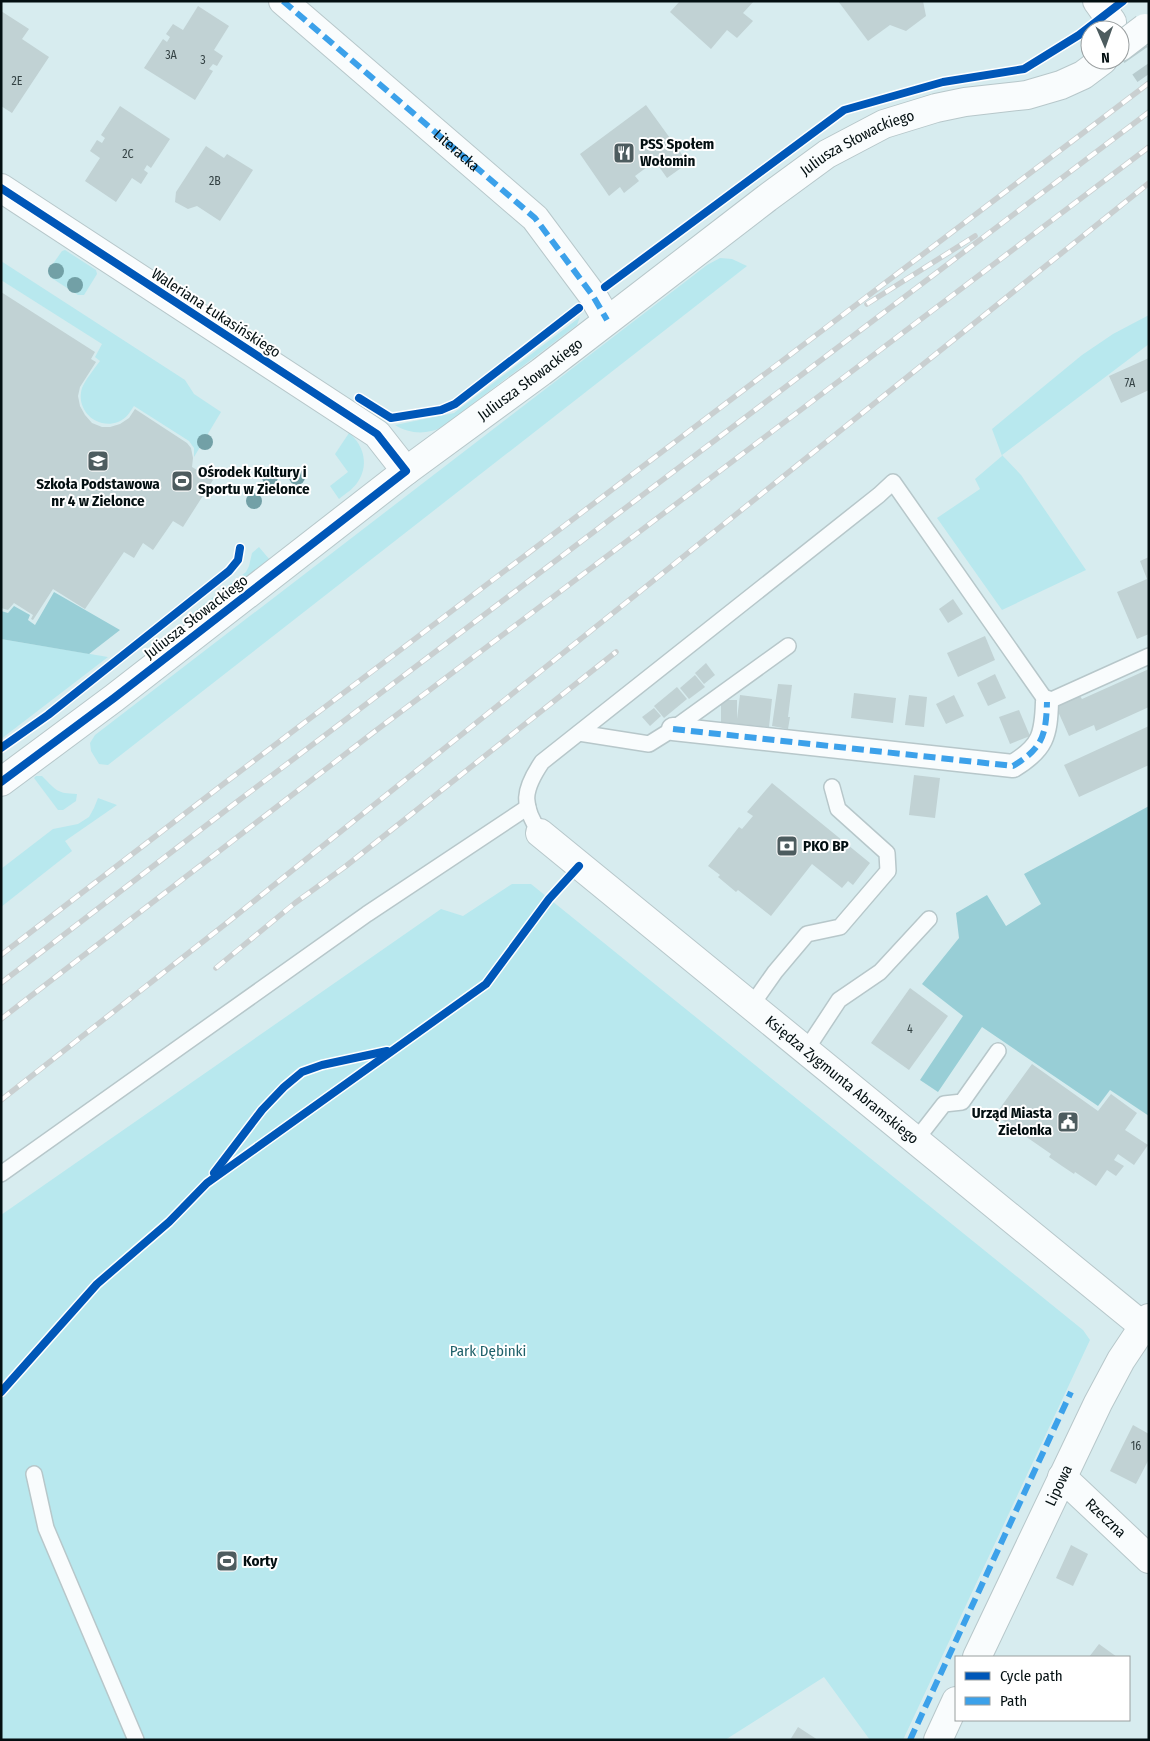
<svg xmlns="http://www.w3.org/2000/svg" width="1150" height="1741" font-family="'Fira Sans Condensed',sans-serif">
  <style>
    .green { fill: #b8e8ee }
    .forest { fill: #98ced6 }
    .building { fill: #c1d2d4 }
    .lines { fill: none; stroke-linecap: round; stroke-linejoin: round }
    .tertiary-tunnel { stroke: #b7cbce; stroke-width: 28; stroke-dasharray: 28 14; stroke-linecap: butt }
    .service-casing { stroke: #b7c7ca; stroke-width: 18 }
    .pedestrian-casing { stroke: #b7c7ca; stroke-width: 25 }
    .minor-casing { stroke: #b7c7ca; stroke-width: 30 }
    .tertiary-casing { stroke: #b7c7ca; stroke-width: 30 }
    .service { stroke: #f9fcfd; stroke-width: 15 }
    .pedestrian { stroke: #f9fcfd; stroke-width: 22 }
    .minor { stroke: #f9fcfd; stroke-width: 28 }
    .tertiary { stroke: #f9fcfd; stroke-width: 28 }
    .rail-casing { stroke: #c9cfd0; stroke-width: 5.5 }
    .rail { stroke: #fff; stroke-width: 4; stroke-dasharray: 11; stroke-linecap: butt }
    .minor-bridge-casing { stroke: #b7c7ca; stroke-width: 30; stroke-linecap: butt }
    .minor-bridge { stroke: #f9fcfd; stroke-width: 28 }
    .quiet { stroke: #3ca1ea; stroke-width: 6; stroke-dasharray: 12 6; stroke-linecap: butt }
    .cycleway-casing { stroke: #fff; stroke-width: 11 }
    .cycleway { stroke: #0057b8; stroke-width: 8 }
    .tree { fill: #72a0a6 }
    .labels { text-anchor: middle; stroke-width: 4; stroke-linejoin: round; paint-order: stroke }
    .number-label { font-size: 12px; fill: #344244 }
    .poi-label { font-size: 15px; font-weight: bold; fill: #030f11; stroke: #fff; text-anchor: start }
    .street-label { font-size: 15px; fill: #030f11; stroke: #fff }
    .park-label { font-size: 15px; fill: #1f616a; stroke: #fff }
  </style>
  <rect width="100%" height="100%" fill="#d7ecef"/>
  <g class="green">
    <polygon points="65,250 96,270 97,274 84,295 78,295 50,277 48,271 62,251"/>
    <polygon points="720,258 732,259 747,266 108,765 99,764 91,751 90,743 95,735 707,265"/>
    <path d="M1,261L185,380L194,394L221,412L194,457V448L189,441L134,406C130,412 126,419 118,422C97,430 75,410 82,388C86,379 94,369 100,361L95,357L102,344L1,280Z"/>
    <polygon points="1149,315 1149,344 1002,455 1021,475 1086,570 1002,610 937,518 980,489 975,479 1002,456 992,429 1082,355 1113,334"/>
    <path d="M580,317L577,325L442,427C427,435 409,434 395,425L454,413Z"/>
    <path d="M349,433C365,446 369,467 357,483C353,489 345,494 339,499L330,486L348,472L335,454Z"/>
    <polygon points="259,547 270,560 197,615 187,617 246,572 249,566 252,553"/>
    <polygon points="1,639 108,657 1,739"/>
    <path d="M36,776H42C57,791 56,793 77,794L76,801L63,810H58L34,778Z"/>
    <polygon points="98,798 117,805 65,841 72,851 1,907 1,869 53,829 78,824 89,817 94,808"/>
    <polygon points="512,884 531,884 1083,1330 1090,1340 903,1740 870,1740 824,1677 725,1740 1,1740 1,1215 441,909 463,916"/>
  </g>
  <g class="forest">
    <polygon points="54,592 120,630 89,654 1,639 1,611 8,613 14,606 30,615 28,620 35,625"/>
    <polygon points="1149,806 1149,1116 1110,1090 1098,1106 982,1027 938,1092 920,1080 963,1016 922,984 959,938 956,913 987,895 1006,926 1041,904 1024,874"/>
  </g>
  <g class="building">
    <polygon points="680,1 754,1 743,13 753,21 737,38 727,30 711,49 670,12"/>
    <polygon points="838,1 923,1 926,16 906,31 890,25 868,41"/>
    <polygon points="198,6 229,26 214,50 223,56 217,66 213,64 209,69 213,71 195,100 144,68 163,39 167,42 170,37 166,34 173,24 183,30"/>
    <polygon points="1,11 29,29 22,39 49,57 12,113 1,106"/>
    <polygon points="646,105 688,163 667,178 655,161 635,176 639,181 624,193 620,187 609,196 580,154"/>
    <polygon points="120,106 170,139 151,168 147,165 144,170 148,173 141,184 132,178 116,202 85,181 100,158 90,151 97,140 102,143 105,138 101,135"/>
    <polygon points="206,146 224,158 227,154 253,170 220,221 197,206 188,209 175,202 176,192"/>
    <polygon points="1,292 95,352 91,359 96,362 80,387 78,396 80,406 85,415 92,423 102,427 110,427 120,424 129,418 135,409 187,443 191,448 193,458 192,467 213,480 183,527 173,521 153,550 143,543 134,558 124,552 85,609 53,589 33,620 31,619 33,615 14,603 8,610 1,608"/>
    <polygon points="1149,358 1149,390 1121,403 1109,376"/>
    <polygon points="1149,557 1149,634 1137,639 1117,592 1147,579 1140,561"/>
    <polygon points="953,599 963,614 948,623 939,609"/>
    <polygon points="985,636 995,660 958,677 947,653"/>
    <polygon points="706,663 715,675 704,684 695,673"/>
    <polygon points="1149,669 1149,707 1096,731 1094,725 1069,736 1056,707 1080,696 1082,699"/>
    <polygon points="995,674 1006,698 988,706 977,683"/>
    <polygon points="695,675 705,687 689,699 680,688"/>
    <polygon points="778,684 792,685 788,717 790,717 788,729 772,726"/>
    <polygon points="677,687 687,699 664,718 654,706"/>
    <polygon points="854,693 896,698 893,723 851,718"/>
    <polygon points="740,695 772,699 769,727 721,722 721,700 737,700 737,719"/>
    <polygon points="909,695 927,697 924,727 905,725"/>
    <polygon points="954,695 964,716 946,724 936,704"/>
    <polygon points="654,708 661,716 650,726 642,717"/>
    <polygon points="1019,710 1030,736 1010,744 999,717"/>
    <polygon points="1149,726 1149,765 1079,797 1064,765"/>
    <polygon points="914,775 940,778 935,818 909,815"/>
    <polygon points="772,783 870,863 853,885 848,881 842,888 812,864 771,916 738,890 736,892 718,877 720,875 708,866 739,827 742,829 753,816 747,812"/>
    <polygon points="910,988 948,1016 909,1070 871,1043"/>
    <polygon points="1032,1064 1098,1111 1111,1094 1137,1113 1125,1130 1148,1145 1134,1165 1118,1154 1114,1160 1124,1166 1116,1176 1107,1170 1096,1186 1075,1172 1074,1174 1062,1166 1049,1157 1051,1154 995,1115"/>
    <polygon points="1133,1425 1149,1434 1149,1459 1136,1484 1110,1471"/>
    <polygon points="1071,1545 1088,1554 1073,1586 1056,1578"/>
    <polygon points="1099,1644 1117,1657 1089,1657"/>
    <polygon points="798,1727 818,1740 790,1740"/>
  </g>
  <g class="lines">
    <polyline class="tertiary-tunnel" points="1120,32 1149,74"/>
    <g class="service-casing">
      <g id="service">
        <polyline points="579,733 649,744 673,729 788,646"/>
        <path d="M540,833C521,804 523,790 542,762L879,495L893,482L1047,702L1149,656"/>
        <polyline points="751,1006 775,972 807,934 840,927 888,871 887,853 838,809 832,787"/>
        <polyline points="806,1050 839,1000 880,972 929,919"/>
        <polyline points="916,1140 944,1104 962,1102 998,1051"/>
        <polyline points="1,1174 367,914 528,807"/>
        <polyline points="34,1474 46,1528 136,1740"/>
      </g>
    </g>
    <g class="pedestrian-casing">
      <path id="pedestrian" d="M673,729L1013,766C1043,748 1046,735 1047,702"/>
    </g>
    <g class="minor-casing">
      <g id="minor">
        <polyline points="283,1 535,218 593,296 607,320"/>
        <polyline points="1,188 377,434 406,471"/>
        <path id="s1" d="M1,782L114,698L406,471L541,372L767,198L827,154L884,124L936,108L965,102L1027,95L1061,85L1083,75L1103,60"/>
        <path id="s2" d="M540,833L1143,1326"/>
        <path id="s3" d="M1062,1477L1149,1559"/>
      </g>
    </g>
    <g class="tertiary-casing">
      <g id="tertiary">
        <polyline points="1097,1 1112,22"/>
        <path id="s4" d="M977,1657L1098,1403L1121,1360L1149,1318"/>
        <polyline points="938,1740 956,1701"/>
      </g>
    </g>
    <use href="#service" class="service"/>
    <use href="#pedestrian" class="pedestrian"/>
    <use href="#minor" class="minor"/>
    <use href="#tertiary" class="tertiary"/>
    <g class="rail-casing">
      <g id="rail">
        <polyline points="867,304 975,236"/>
        <polyline points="1,955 226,782 1149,83"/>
        <polyline points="216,968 295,903 346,866 616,652"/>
        <polyline points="1,983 238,801 1149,112"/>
        <polyline points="1,1019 374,732 1149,147"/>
        <polyline points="1,1100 228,922 1149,183"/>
      </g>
    </g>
    <use href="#rail" class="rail"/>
    <g class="minor-bridge-casing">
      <polyline id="minor-bridge" points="1120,47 1145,28"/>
    </g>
    <use href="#minor-bridge" class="minor-bridge"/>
    <g class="quiet">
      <path id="s5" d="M283,1L535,218L593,296L607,320"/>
      <path d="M673,729L1013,766C1043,748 1046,735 1047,702"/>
      <polyline points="910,1740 1071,1392"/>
    </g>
    <g class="cycleway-casing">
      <g id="cycleway">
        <polyline points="1,188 377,434 406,471 114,698 1,782"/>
        <polyline points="605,287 844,110 943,82 1024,69 1079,35 1123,1"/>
        <polyline points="359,398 391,418 441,410 455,404 579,308"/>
        <polyline points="1,748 48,715 229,571 238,560 240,548"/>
        <polyline points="214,1173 262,1110 284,1087 302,1072 322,1065 387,1051"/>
        <polyline points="1,1392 97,1284 169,1222 207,1183 486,984 549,899 579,866"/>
      </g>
    </g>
    <use href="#cycleway" class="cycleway"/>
  </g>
  <g class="tree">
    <circle cx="56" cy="271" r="8"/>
    <circle cx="75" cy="285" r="8"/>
    <circle cx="205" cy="442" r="8"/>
    <circle cx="270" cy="477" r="8"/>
    <circle cx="297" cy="477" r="8"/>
    <circle cx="254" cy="501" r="8"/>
  </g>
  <defs>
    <g id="restaurant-square" transform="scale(1.125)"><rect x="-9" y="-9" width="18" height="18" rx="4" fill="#4d5c5f" stroke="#fff"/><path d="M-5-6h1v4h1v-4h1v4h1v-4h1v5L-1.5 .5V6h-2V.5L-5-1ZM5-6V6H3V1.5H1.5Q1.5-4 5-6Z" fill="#fff"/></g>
    <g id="school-square" transform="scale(1.125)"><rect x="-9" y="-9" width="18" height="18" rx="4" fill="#4d5c5f" stroke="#fff"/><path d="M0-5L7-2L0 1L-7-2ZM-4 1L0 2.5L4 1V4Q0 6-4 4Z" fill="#fff"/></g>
    <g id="stadium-square" transform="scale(1.125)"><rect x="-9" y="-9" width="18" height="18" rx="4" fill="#4d5c5f" stroke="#fff"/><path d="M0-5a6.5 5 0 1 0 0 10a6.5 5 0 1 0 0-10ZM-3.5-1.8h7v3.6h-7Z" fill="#fff"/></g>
    <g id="bank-square" transform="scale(1.125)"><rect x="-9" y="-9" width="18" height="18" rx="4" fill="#4d5c5f" stroke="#fff"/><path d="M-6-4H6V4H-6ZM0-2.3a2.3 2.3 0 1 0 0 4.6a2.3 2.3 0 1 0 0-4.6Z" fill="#fff"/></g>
    <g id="civic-square" transform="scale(1.125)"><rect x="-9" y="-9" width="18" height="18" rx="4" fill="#4d5c5f" stroke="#fff"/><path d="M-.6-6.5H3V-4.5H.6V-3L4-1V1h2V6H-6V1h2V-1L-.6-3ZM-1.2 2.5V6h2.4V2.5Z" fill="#fff"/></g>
  </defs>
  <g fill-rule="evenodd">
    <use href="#restaurant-square" x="624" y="153"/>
    <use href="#school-square" x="98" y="461"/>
    <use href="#stadium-square" x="182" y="481"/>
    <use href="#bank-square" x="787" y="846"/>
    <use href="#civic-square" x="1068" y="1122"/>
    <use href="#stadium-square" x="227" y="1561"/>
  </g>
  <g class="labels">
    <g class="number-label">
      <text x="171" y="59">3A</text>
      <text x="203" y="64">3</text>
      <text x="17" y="85">2E</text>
      <text x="128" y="158">2C</text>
      <text x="215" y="185">2B</text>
      <text x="1130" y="387">7A</text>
      <text x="910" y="1033">4</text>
      <text x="1136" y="1450">16</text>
    </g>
    <g class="poi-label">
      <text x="640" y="149">PSS Społem<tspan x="640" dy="17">Wołomin</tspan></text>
      <text x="198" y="477">Ośrodek Kultury i<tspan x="198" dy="17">Sportu w Zielonce</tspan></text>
      <text x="98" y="489" text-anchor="middle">Szkoła Podstawowa<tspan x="98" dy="17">nr 4 w Zielonce</tspan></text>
      <text x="803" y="851">PKO BP</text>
      <text x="1052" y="1118" text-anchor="end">Urząd Miasta<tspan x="1052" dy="17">Zielonka</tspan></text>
      <text x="243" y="1566">Korty</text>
    </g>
    <g class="street-label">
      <text dy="5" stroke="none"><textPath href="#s1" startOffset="1070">Juliusza Słowackiego</textPath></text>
      <text dy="5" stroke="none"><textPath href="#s5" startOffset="229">Literacka</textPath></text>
      <text transform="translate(216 313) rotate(33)" y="5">Waleriana Łukasińskiego</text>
      <text dy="5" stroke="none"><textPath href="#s1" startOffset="665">Juliusza Słowackiego</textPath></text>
      <text transform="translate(196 617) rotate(-38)" y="5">Juliusza Słowackiego</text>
      <text dy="5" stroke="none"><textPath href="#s2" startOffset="390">Księdza Zygmunta Abramskiego</textPath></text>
      <text dy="5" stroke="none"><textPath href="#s4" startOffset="190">Lipowa</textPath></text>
      <text dy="5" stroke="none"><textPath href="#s3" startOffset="60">Rzeczna</textPath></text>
    </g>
    <g class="park-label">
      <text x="488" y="1356">Park Dębinki</text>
    </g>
  </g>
  <rect width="1150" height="1741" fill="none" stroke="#030f11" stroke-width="5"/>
  <rect x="955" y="1656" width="175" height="65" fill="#ffffff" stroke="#9a9fa0"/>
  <rect x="965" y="1672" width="25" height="8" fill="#0057b8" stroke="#9a9fa0"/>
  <text x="1000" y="1681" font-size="15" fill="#030f11">Cycle path</text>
  <rect x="965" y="1697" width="25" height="8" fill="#3ca1ea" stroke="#9a9fa0"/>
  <text x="1000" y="1706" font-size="15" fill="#030f11">Path</text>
  <g transform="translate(1105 45) rotate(178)"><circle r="24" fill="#ffffff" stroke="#9a9fa0"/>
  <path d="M0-4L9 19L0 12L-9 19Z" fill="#4d5c5f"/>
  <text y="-8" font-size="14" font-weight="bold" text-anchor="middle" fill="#030f11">N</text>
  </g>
</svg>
